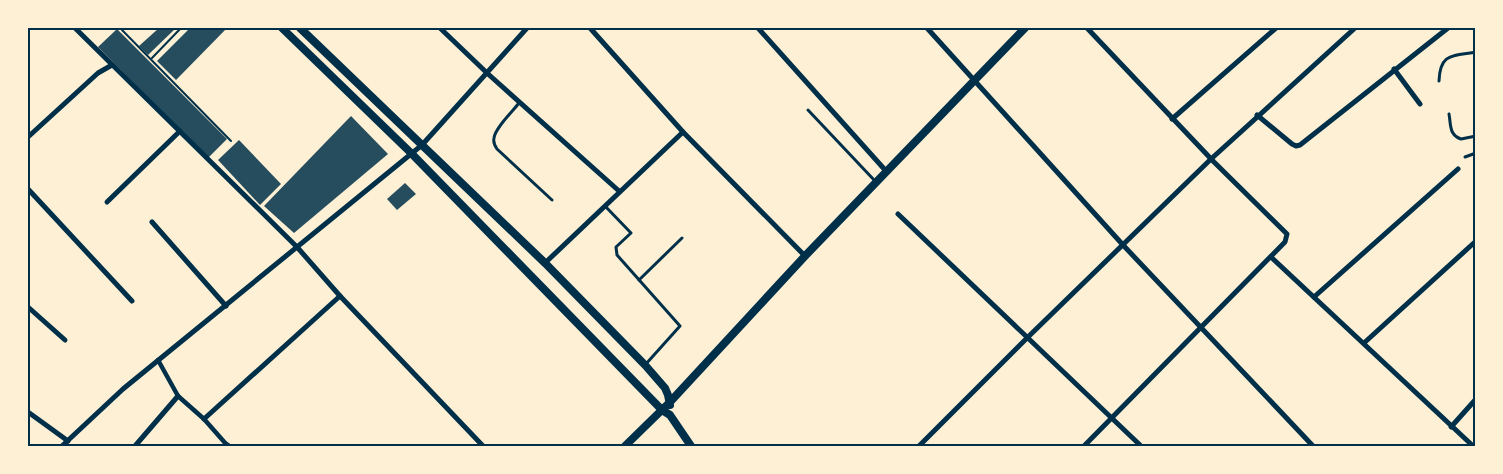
<svg xmlns="http://www.w3.org/2000/svg" width="1503" height="474" font-family="Roboto,sans-serif">
  <style>
    .building { fill: #264d5e }
    .lines { fill: none; stroke-linecap: round; stroke-linejoin: round }
    .path { stroke: #003049; stroke-width: 2 }
    .service { stroke: #003049; stroke-width: 3 }
    .pedestrian { stroke: #003049; stroke-width: 4.5 }
    .minor { stroke: #003049; stroke-width: 5 }
    .tertiary { stroke: #003049; stroke-width: 8 }
    .neatline { fill: none; stroke: #003049; stroke-width: 2 }
  </style>
  <rect width="100%" height="100%" fill="#fdf0d5"/>
  <g class="building">
    <polygon points="159,28 176,28 148,55 139,46"/>
    <polygon points="190,28 227,28 176,80 157,61"/>
    <polygon points="117,29 227,139 208,158 98,47"/>
    <polygon points="351,116 388,154 294,233 264,206"/>
    <polygon points="239,140 281,184 260,205 218,160"/>
    <polygon points="405,183 416,194 397,210 387,199"/>
  </g>
  <g class="lines">
    <g class="path">
      <polyline points="122,30 231,141"/>
      <polyline points="152,58 181,28"/>
    </g>
    <g class="service">
      <path d="M1439,81C1440,53 1452,56 1476,52"/>
      <path d="M519,103C513,111 495,128 494,138C493,142 495,146 497,149L552,200"/>
      <polyline points="808,110 875,181"/>
      <path d="M1449,114C1451,125 1449,135 1461,139L1476,136"/>
      <polyline points="1465,157 1476,153"/>
      <polyline points="605,206 631,233 616,247 617,255 680,326 645,365"/>
      <polyline points="639,280 682,238"/>
    </g>
    <polyline class="pedestrian" points="158,360 178,396 204,419 226,444"/>
    <g class="minor">
      <polyline points="75,28 297,247 340,296 483,446"/>
      <polyline points="440,28 487,73 619,191"/>
      <polyline points="590,28 683,132 805,256"/>
      <polyline points="758,28 886,171"/>
      <polyline points="927,28 1123,245 1313,446"/>
      <polyline points="1394,69 1420,104"/>
      <polyline points="1257,115 1292,144 1296,146 1300,145 1448,28"/>
      <polyline points="1172,119 1276,28"/>
      <polyline points="28,137 98,73 112,65"/>
      <polyline points="28,189 132,301"/>
      <polyline points="107,202 180,131"/>
      <polyline points="898,214 1141,446"/>
      <polyline points="152,222 226,306"/>
      <polyline points="1271,257 1473,446"/>
      <polyline points="545,263 683,132"/>
      <polyline points="1314,297 1458,169"/>
      <polyline points="28,307 65,340"/>
      <polyline points="1364,343 1476,241"/>
      <polyline points="28,412 68,441"/>
      <polyline points="204,419 340,296"/>
      <polyline points="1451,427 1476,399"/>
      <polyline points="62,446 123,389 422,145 527,28"/>
      <polyline points="135,446 178,396"/>
      <polyline points="224,446 226,444 229,446"/>
      <polyline points="919,446 1028,337 1211,159 1355,28"/>
      <polyline points="1084,446 1285,242 1287,234 1214,162 1087,28"/>
    </g>
    <g class="tertiary">
      <polyline points="282,28 411,153 662,410 670,415 691,446"/>
      <polyline points="300,28 545,263 645,365 665,388 668,395 670,405"/>
      <polyline points="625,446 670,402 805,256 1025,28"/>
    </g>
  </g>
  <rect width="1503" height="474" fill="none" stroke="#fdf0d5" stroke-width="58"/>
  <rect x="29" y="29" width="1445" height="416" class="neatline"/>
</svg>
